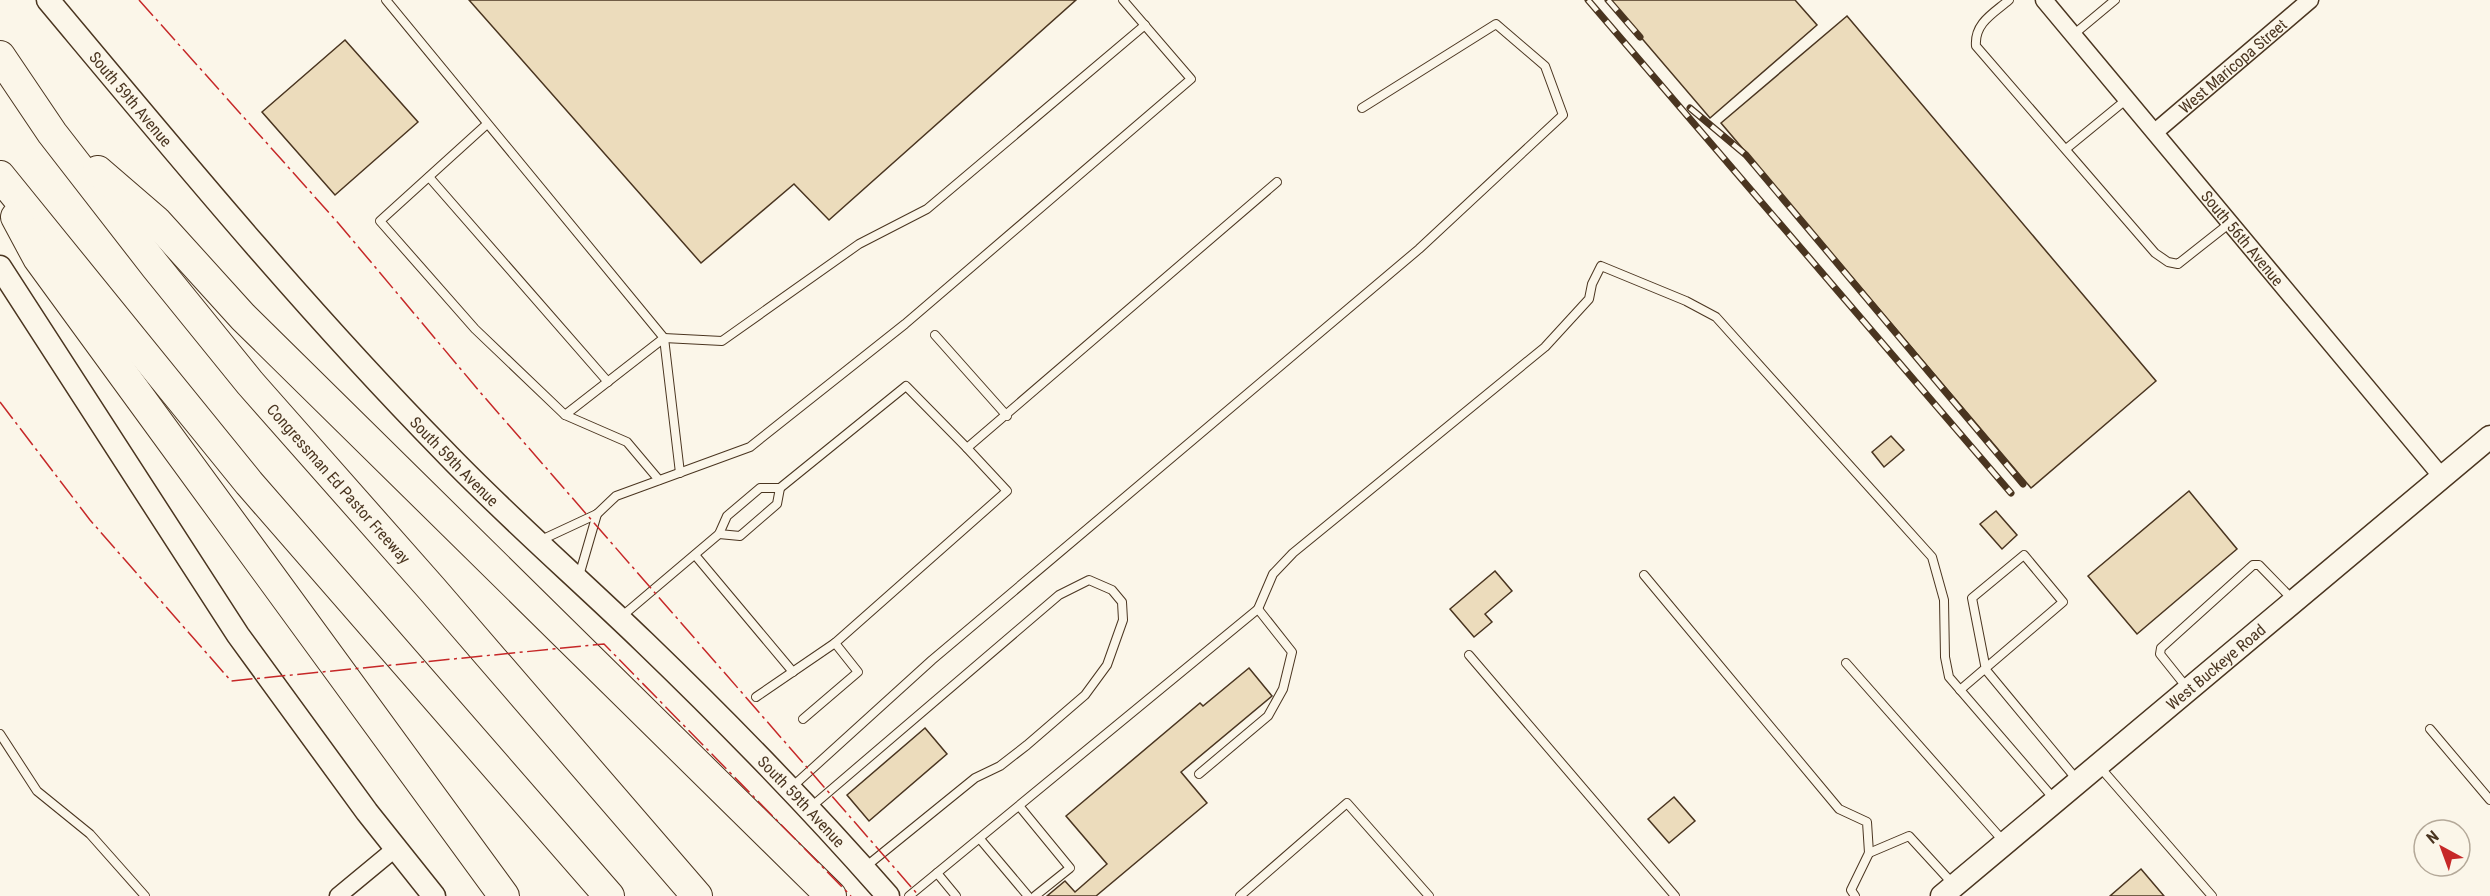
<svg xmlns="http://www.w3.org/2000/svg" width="2490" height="896" font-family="'Roboto Condensed',sans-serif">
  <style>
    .building { fill: #ecdcbc; stroke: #4a3520; stroke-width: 1.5 }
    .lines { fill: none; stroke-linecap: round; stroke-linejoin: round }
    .service-casing { stroke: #4a3520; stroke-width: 10 }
    .minor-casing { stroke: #4a3520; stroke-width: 19 }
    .secondary-casing { stroke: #4a3520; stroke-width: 25 }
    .motorway-casing { stroke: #4a3520; stroke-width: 32 }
    .service { stroke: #fbf6e9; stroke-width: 8 }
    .minor { stroke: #fbf6e9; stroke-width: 16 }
    .secondary { stroke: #fbf6e9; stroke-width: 22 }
    .motorway { stroke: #fbf6e9; stroke-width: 30 }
    .rail-casing { stroke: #4a3520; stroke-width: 7 }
    .rail { stroke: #fbf6e9; stroke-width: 4.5; stroke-dasharray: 14; stroke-linecap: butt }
    .power { stroke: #c62828; stroke-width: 1.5; stroke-dasharray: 21 4.5 3 4.5; stroke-linecap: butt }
    .labels { text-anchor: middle; stroke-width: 4.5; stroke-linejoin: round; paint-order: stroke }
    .street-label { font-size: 16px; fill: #4a3520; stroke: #fbf6e9 }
  </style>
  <rect width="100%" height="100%" fill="#fbf6e9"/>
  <g class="building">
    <polygon points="469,0 1076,0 829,220 794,184 701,263"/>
    <polygon points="1609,0 1795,0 1817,25 1710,118"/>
    <polygon points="1847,16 2156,381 2031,488 1721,123"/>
    <polygon points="345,40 418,122 335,195 262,112"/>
    <polygon points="1891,436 1904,450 1884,467 1872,452"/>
    <polygon points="2189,491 2237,549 2137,634 2088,576"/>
    <polygon points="1996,511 2017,535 2002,549 1980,524"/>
    <polygon points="1495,571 1512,591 1485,614 1492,622 1474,637 1450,609"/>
    <polygon points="1249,668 1272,696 1181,772 1207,803 1096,896 1047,896 1065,881 1075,892 1107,864 1066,816 1200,703 1203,706"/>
    <polygon points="925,728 947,754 869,821 847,795"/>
    <polygon points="1674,797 1695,821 1669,843 1648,819"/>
    <polygon points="2141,869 2164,896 2110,896"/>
  </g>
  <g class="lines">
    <g class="service-casing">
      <g id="service">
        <polyline points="386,0 664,338 680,473"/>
        <path d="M2009,0C1994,13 1974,23 1976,46L2155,253L2168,262L2178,264L2230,223"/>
        <polyline points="2073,35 2115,0"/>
        <polyline points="487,124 380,221 475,329 565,415 627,442 659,480"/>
        <polyline points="2066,149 2127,99"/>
        <polyline points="429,177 608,382"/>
        <polyline points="935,335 1007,416"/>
        <polyline points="565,415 664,338 722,341 859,244 927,209 1145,25"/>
        <polyline points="719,534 740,536 777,504 780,488"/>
        <polyline points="539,541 597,514 616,496 750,447 905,324 1191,79 1123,0"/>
        <polyline points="695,555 793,672"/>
        <polyline points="1644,575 1839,809 1867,822 1869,853 1851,890 1855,896"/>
        <polyline points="579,576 597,514"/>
        <polyline points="1258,609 1273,574 1293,553 1545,347 1589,299 1592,284 1601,266 1686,301 1716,317 1932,557 1944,600 1945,657 1949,677 2055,800"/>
        <polyline points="621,617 719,534 727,516 760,488 780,488 906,386 967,448 1277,182"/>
        <polyline points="1469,655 1675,896"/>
        <polyline points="1846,663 2005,843"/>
        <polyline points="2188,689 2160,654 2161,648 2253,565 2259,565 2293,600"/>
        <polyline points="1960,690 2063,602 2024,555 1972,598 1986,670 2078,781"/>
        <polyline points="756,697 835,643 1007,491 967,448"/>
        <polyline points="803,719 858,672 835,643"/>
        <polyline points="2430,729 2490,800"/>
        <polyline points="0,734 37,791 90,834 145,896"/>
        <polyline points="2098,765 2212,896"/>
        <polyline points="792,787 932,660 1419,249 1563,115 1545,66 1496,24 1362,108"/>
        <polyline points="811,807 1059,595 1089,580 1112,590 1122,602 1123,620 1107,665 1085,695 1027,745 1000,766 975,778 864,868"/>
        <polyline points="1020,807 1070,868 1035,896"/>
        <polyline points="980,839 1028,896"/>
        <polyline points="1869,853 1909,836 1953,884"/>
        <polyline points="937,873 956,896"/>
        <polyline points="909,896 1258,609 1292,652 1283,689 1268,716 1199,774"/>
        <polyline points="1240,896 1347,803 1429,896"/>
      </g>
    </g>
    <g class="minor-casing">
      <g id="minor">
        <path id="s1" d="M2044,0L2442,477"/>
        <path id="s2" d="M2155,132L2310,0"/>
        <polyline points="338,896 396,848"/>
      </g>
    </g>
    <g class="secondary-casing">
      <g id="secondary">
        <path id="s3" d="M48,0C176,153 303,307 443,450C507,517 578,578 644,642C728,723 811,808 888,896"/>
        <polyline points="0,267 238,635 367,812 434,896"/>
        <path id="s4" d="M1942,896L2490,437"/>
      </g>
    </g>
    <g class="motorway-casing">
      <g id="motorway">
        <path id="s5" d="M0,56L52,133L156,267L250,383L432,589L697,896"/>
        <polyline points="98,171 156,221 243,317 831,896"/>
        <polyline points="0,176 249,483 609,896"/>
        <polyline points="16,217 38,258 504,896"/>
      </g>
    </g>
    <use href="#service" class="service"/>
    <use href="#minor" class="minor"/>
    <use href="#secondary" class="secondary"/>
    <use href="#motorway" class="motorway"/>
    <g class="rail-casing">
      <g id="rail">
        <polyline points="1588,0 2011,493"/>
        <polyline points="1608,0 1640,37"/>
        <polyline points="1690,108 1746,155 2023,484"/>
      </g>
    </g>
    <use href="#rail" class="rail"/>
    <g class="power">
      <polyline points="139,0 339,224 480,392 919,896"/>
      <polyline points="0,402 90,520 231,681 604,644 851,896"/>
    </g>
  </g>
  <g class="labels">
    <g class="street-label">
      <text dy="6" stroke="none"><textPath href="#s2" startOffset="102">West Maricopa Street</textPath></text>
      <text dy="6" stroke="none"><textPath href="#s3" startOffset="129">South 59th Avenue</textPath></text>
      <text dy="6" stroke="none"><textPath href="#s1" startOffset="310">South 56th Avenue</textPath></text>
      <text dy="6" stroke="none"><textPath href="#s3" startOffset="615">South 59th Avenue</textPath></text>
      <text dy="6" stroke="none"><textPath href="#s5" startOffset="546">Congressman Ed Pastor Freeway</textPath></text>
      <text dy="6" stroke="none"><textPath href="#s4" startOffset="357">West Buckeye Road</textPath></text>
      <text dy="6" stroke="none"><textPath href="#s3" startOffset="1101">South 59th Avenue</textPath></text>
    </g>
  </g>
  <g transform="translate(2442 848) rotate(319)"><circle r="28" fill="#fbf6e9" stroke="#b4a999" stroke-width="1.5"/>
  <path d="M0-4.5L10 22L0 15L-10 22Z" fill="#c62828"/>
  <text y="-9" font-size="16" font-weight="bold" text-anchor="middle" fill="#4a3520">N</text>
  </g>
</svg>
